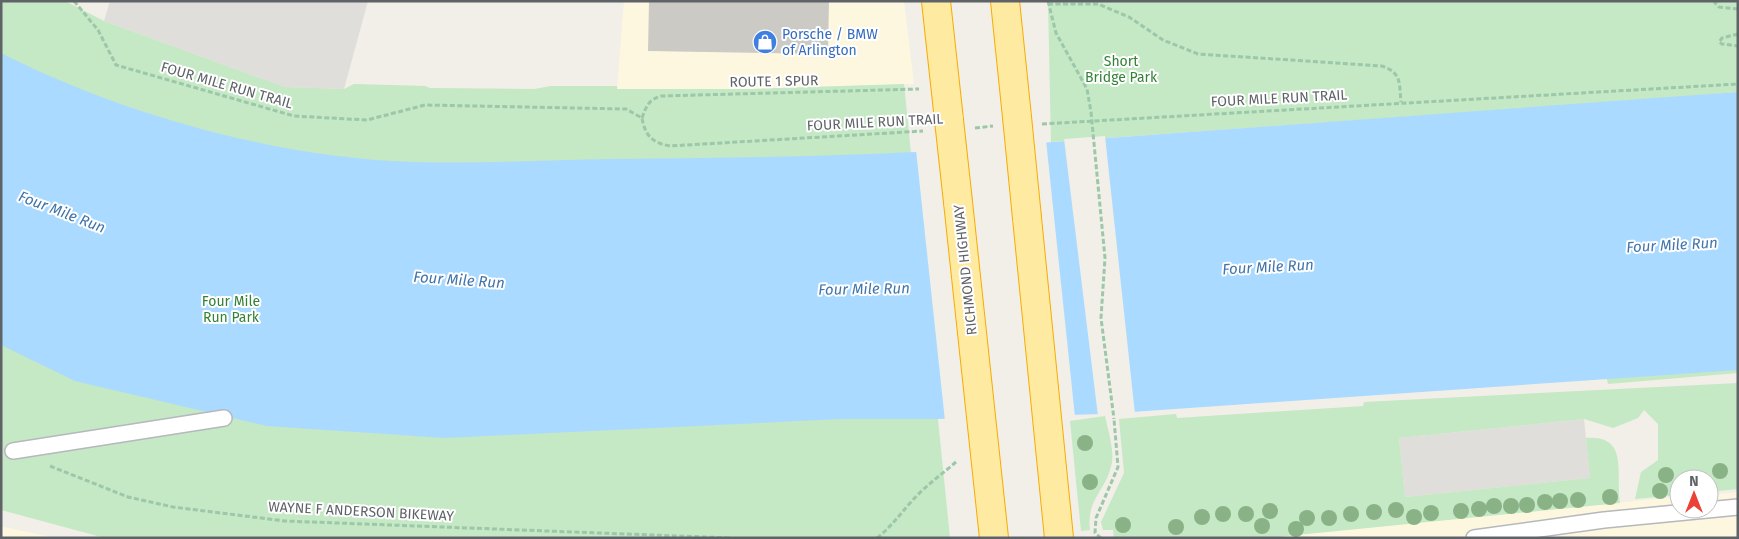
<svg xmlns="http://www.w3.org/2000/svg" width="1739" height="539" font-family="'Fira Sans',sans-serif">
  <style>
    .commercial { fill: #fef7e0 }
    .industrial { fill: #e0deda }
    .green { fill: #c5e8c5 }
    .water { fill: #aadaff }
    .pier { fill: #f1efe8 }
    .building { fill: #cccac5 }
    .lines { fill: none; stroke-linecap: round; stroke-linejoin: round }
    .service-casing { stroke: #b5b8bc; stroke-width: 18 }
    .trunk-casing { stroke: #f9ab00; stroke-width: 30 }
    .path { stroke: #9cc7a9; stroke-width: 3; stroke-dasharray: 5 2.5; stroke-linecap: butt }
    .service { stroke: #fff; stroke-width: 15 }
    .trunk { stroke: #feeaa1; stroke-width: 28 }
    .trunk-bridge-casing { stroke: #f9ab00; stroke-width: 30; stroke-linecap: butt }
    .path-bridge { stroke: #9cc7a9; stroke-width: 3; stroke-dasharray: 5 2.5; stroke-linecap: butt }
    .trunk-bridge { stroke: #feeaa1; stroke-width: 28 }
    .tree { fill: #89b387 }
    .labels { text-anchor: middle; stroke-width: 4; stroke-linejoin: round; paint-order: stroke }
    .shop-label { font-size: 14px; fill: #366cbe; stroke: #fff; text-anchor: start }
    .park-label { font-size: 14px; fill: #348238; stroke: #fff }
    .street-label { font-size: 14px; fill: #5f6368; stroke: #fff }
    .water-label { font-size: 15px; font-style: italic; fill: #4174aa; stroke: #fff }
  </style>
  <rect width="100%" height="100%" fill="#f1efe8"/>
  <g class="commercial">
    <polygon points="624,1 904,1 914,84 750,89 617,89"/>
    <polygon points="1738,492 1738,538 1237,538 1679,497 1679,509 1709,509 1709,495"/>
    <polygon points="4,527 55,538 1,538 1,528"/>
  </g>
  <g class="industrial">
    <polygon points="110,1 368,1 344,89 285,87 104,21"/>
    <polygon points="1584,419 1590,478 1405,497 1399,438"/>
  </g>
  <g class="green">
    <polygon points="1,1 65,1 104,21 285,87 344,89 354,84 425,86 430,88 534,89 551,86 617,86 617,89 750,89 904,84 950,538 105,538 1,510"/>
    <polygon points="1048,1 1738,1 1738,92 1691,96 1738,312 1738,373 1608,384 1543,107 1051,142"/>
    <path d="M1738,383V489L1709,492V479H1679V495L1635,499L1641,472L1658,460V424L1644,410L1638,418L1613,428L1584,419L1399,438L1405,497L1590,478L1586,438C1630,435 1615,474 1620,503L1267,538H1114L1113,530H1103L1101,522L1124,473L1119,419L1176,414L1177,418L1363,406L1364,402Z"/>
    <path d="M1105,416C1108,430 1114,449 1112,462C1107,491 1086,498 1090,530L1081,531L1070,421Z"/>
  </g>
  <path class="water" d="M1,53C123,115 278,158 415,162C480,164 546,160 612,159C713,158 815,157 916,152L1738,92V370L1103,414L937,419H840L445,438L267,426L75,381L1,345Z"/>
  <g class="pier">
    <polygon points="1105,136 1135,414 1098,416 1064,139"/>
    <polygon points="1046,140 1075,417 945,421 916,150"/>
  </g>
  <polygon class="building" points="649,1 829,1 828,54 648,51"/>
  <g class="lines">
    <g class="service-casing">
      <g id="service">
        <polyline points="13,451 224,418"/>
        <polyline points="1474,538 1604,520 1738,507"/>
      </g>
    </g>
    <g class="trunk-casing">
      <g id="trunk">
        <polyline points="936,1 949,120"/>
        <polyline points="1005,1 1017,117"/>
        <polyline points="958,202 994,538"/>
        <polyline points="1027,218 1059,538"/>
      </g>
    </g>
    <g class="path">
      <path d="M74,1L98,30L116,65L294,116L367,120L425,105L626,109L642,118C645,136 653,143 670,146L923,131"/>
      <polyline points="1048,1 1056,33 1087,89 1091,112"/>
      <polyline points="1717,1 1715,3 1719,7 1738,9"/>
      <path d="M1048,4H1098L1129,17L1163,40L1198,54L1382,66C1402,73 1399,83 1401,102"/>
      <polyline points="1738,34 1722,38 1719,42 1722,44 1738,46"/>
      <path d="M642,118C646,107 648,100 661,96L919,89"/>
      <polyline points="1042,124 1738,84"/>
      <polyline points="975,128 993,126"/>
      <polyline points="50,466 128,497 173,507 285,521 731,538"/>
      <path d="M877,538C891,527 900,514 912,501C925,486 941,475 956,462"/>
      <polyline points="1101,538 1095,533 1096,518 1118,467 1114,419"/>
    </g>
    <use href="#service" class="service"/>
    <use href="#trunk" class="trunk"/>
    <g class="trunk-bridge-casing">
      <g id="trunk-bridge">
        <polyline points="1017,117 1027,218"/>
        <polyline points="949,120 958,202"/>
      </g>
    </g>
    <polyline class="path-bridge" points="1091,112 1105,258 1101,318 1114,419"/>
    <use href="#trunk-bridge" class="trunk-bridge"/>
  </g>
  <g class="tree">
    <circle cx="1085" cy="443" r="8"/>
    <circle cx="1720" cy="471" r="8"/>
    <circle cx="1666" cy="475" r="8"/>
    <circle cx="1090" cy="482" r="8"/>
    <circle cx="1660" cy="491" r="8"/>
    <circle cx="1610" cy="497" r="8"/>
    <circle cx="1578" cy="500" r="8"/>
    <circle cx="1560" cy="501" r="8"/>
    <circle cx="1545" cy="502" r="8"/>
    <circle cx="1527" cy="505" r="8"/>
    <circle cx="1494" cy="506" r="8"/>
    <circle cx="1511" cy="506" r="8"/>
    <circle cx="1479" cy="509" r="8"/>
    <circle cx="1396" cy="510" r="8"/>
    <circle cx="1270" cy="511" r="8"/>
    <circle cx="1461" cy="511" r="8"/>
    <circle cx="1374" cy="512" r="8"/>
    <circle cx="1431" cy="513" r="8"/>
    <circle cx="1223" cy="514" r="8"/>
    <circle cx="1246" cy="514" r="8"/>
    <circle cx="1351" cy="514" r="8"/>
    <circle cx="1202" cy="517" r="8"/>
    <circle cx="1414" cy="517" r="8"/>
    <circle cx="1307" cy="518" r="8"/>
    <circle cx="1329" cy="518" r="8"/>
    <circle cx="1123" cy="525" r="8"/>
    <circle cx="1262" cy="526" r="8"/>
    <circle cx="1176" cy="527" r="8"/>
    <circle cx="1296" cy="529" r="8"/>
  </g>
  <defs>
    <g id="shop-disc" transform="scale(1.25)"><circle r="9.5" fill="#3f7fe0" stroke="#fff"/><path d="M-5-2.5h2.3a2.7 3.5 0 0 1 5.4 0H5L5.5 6h-11ZM-1.5-2.5h3a1.5 2.3 0 0 0-3 0Z" fill="#fff"/></g>
  </defs>
  <g fill-rule="evenodd">
    <use href="#shop-disc" x="765" y="42"/>
  </g>
  <g class="labels">
    <g class="shop-label">
      <text x="782" y="39">Porsche / BMW<tspan x="782" dy="16">of Arlington</tspan></text>
    </g>
    <g class="park-label">
      <text x="1121" y="66">Short<tspan x="1121" dy="16">Bridge Park</tspan></text>
      <text x="231" y="306">Four Mile<tspan x="231" dy="16">Run Park</tspan></text>
    </g>
    <g class="street-label">
      <text transform="translate(774 81) rotate(-1)" y="5">ROUTE 1 SPUR</text>
      <text transform="translate(227 85) rotate(16)" y="5">FOUR MILE RUN TRAIL</text>
      <text transform="translate(1279 98) rotate(-3)" y="5">FOUR MILE RUN TRAIL</text>
      <text transform="translate(875 122) rotate(-3)" y="5">FOUR MILE RUN TRAIL</text>
      <text transform="translate(965 270) rotate(-96)" y="5">RICHMOND HIGHWAY</text>
      <text transform="translate(361 511) rotate(3)" y="5">WAYNE F ANDERSON BIKEWAY</text>
    </g>
    <g class="water-label">
      <text transform="translate(62 212) rotate(21)" y="5">Four Mile Run</text>
      <text transform="translate(1672 245) rotate(-3)" y="5">Four Mile Run</text>
      <text transform="translate(1268 267) rotate(-3)" y="5">Four Mile Run</text>
      <text transform="translate(459 280) rotate(4)" y="5">Four Mile Run</text>
      <text transform="translate(864 289) rotate(-1)" y="5">Four Mile Run</text>
    </g>
  </g>
  <rect width="1739" height="539" fill="none" stroke="#5f6368" stroke-width="5"/>
  <g transform="translate(1694 494)"><circle r="24" fill="#ffffff" stroke="#bfc1c3"/>
  <path d="M0-4L9 19L0 12L-9 19Z" fill="#ea4335"/>
  <text y="-8" font-size="14" font-weight="bold" text-anchor="middle" fill="#5f6368">N</text>
  </g>
</svg>
